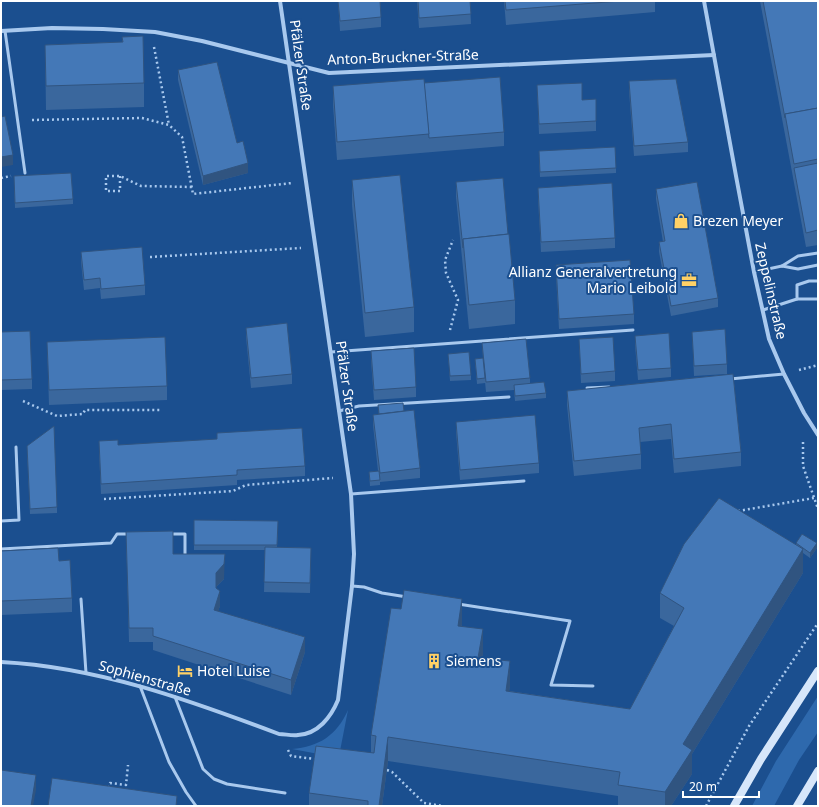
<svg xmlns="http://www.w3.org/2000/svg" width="819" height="807" font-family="'Noto Sans',sans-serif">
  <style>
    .green { fill: #2e69ad }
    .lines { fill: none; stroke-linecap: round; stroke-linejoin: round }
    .path { stroke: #a9c9ee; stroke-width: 2.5; stroke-dasharray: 2 3; stroke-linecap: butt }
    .lane { stroke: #a9c9ee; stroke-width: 3 }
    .street { stroke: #a9c9ee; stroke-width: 4 }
    .secondary { stroke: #d6e6fa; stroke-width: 8 }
    .wall { fill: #3a679d }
    .shaded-wall { fill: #305480 }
    .building { fill: #4478b7; stroke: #305480 }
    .labels { text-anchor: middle; stroke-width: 4; stroke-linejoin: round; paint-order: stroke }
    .street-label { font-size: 14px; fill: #fff; stroke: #1b4f8f }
    .poi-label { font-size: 14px; fill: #fff; stroke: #1b4f8f; text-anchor: start }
  </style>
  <rect width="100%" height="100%" fill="#1b4f8f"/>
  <g class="green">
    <polygon points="818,696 818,732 799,760 774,806 752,806 776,761"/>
    <path d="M348,710L340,751L324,755L292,749C319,747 337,735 348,710Z"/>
  </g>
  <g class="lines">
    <g class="path">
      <polyline points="154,47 169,125"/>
      <polyline points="32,120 142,118 169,125 182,137 193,194 292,183"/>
      <polyline points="120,176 120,191 106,191 106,176 120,176 141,186 192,187"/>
      <polyline points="1,178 11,176"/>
      <polyline points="150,257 301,248"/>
      <polyline points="450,330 458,300 446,273 445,260 453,240"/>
      <polyline points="799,370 818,365"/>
      <polyline points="23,401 57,416 83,414 85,410 162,410"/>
      <polyline points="803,442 803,466 818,509"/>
      <polyline points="104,499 233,491 246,485 333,478"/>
      <polyline points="738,511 814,498"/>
      <polyline points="288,750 291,756 315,759"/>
      <polyline points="387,770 392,772 424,803 443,806"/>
      <polyline points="109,788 110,783 126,785 128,765"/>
      <polyline points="706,806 749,726 818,623"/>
    </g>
    <g class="lane">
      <polyline points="5,31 25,173"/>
      <polyline points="782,266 798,256 818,253"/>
      <polyline points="754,272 782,266 798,269 818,265"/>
      <polyline points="797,299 818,299"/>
      <polyline points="763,310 797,299 797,285 809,281 818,281"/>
      <polyline points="331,352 633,330"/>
      <polyline points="730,379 784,374"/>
      <polyline points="587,388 609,387"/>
      <polyline points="339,411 359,406 509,397"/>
      <polyline points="351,494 524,481"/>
      <polyline points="1,521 19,520 16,447"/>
      <polyline points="170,534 185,534 185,557"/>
      <polyline points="1,549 111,543 117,534 130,534"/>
      <polyline points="352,586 364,587 382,593 407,597"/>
      <polyline points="81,599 86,673"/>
      <polyline points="458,604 570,621 551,685 593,686"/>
      <polyline points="140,686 169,762 186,792 196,806"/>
      <polyline points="175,697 203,769 214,779 227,784 285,793"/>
    </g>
    <g class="street">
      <polyline points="704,1 736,176 754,272 769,339 784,374 804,413 818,435"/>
      <polyline points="1,31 52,28 103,29 155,32 202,41 329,73 714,55"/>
      <path d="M1,662C98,667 189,700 279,734C285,734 292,736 298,735C318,734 331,717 338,700L352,586L354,554L351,494L280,1"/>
    </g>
    <g class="secondary">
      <polyline points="734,806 761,759 818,671"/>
      <polyline points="797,806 818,771"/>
    </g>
  </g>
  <g class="wall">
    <polygon points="338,1 380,1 381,17 381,27 340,31"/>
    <polygon points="417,1 470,1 471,24 419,28"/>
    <polygon points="504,1 655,1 655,12 506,25"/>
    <polygon points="760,1 818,1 818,245 806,247"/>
    <polygon points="122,37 144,83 144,107 46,110 45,45 122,42"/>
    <polygon points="178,70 237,143 248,173 203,185 178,80"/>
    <polygon points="629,81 688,142 688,152 634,156 629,91"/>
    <polygon points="424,83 504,132 504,146 337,160 333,105 333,86"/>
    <polygon points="537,85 582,100 596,121 596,131 539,134"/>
    <polygon points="539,156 616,168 616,173 540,177"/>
    <polygon points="14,176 73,199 73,204 15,208"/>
    <polygon points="352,180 414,307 414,332 365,337 352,205"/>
    <polygon points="456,182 508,234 515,300 515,324 469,329 456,197"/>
    <polygon points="538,188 615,238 615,248 541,252 538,198"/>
    <polygon points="656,189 718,298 718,307 671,316 659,252 659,242 663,242 656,199"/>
    <polygon points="81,252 145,285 145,295 101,299 100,288 84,290 81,262"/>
    <polygon points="556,265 634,314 634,324 559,329 556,275"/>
    <polygon points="246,328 292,374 292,384 251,388 246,337"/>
    <polygon points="1,332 32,379 32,389 1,390"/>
    <polygon points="692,332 727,364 727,374 694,376"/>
    <polygon points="635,336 671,368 671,377 638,380 635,345"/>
    <polygon points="579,339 615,371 615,381 581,383"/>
    <polygon points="47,342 167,386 167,400 49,405"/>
    <polygon points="482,343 530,378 530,383 546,393 546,398 515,401 514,390 486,392 485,382 485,383 477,384 475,359 483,358"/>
    <polygon points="371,351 416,387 416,397 374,400 371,361"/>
    <polygon points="448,354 471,375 471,380 450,381"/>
    <polygon points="733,374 741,452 741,466 674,473 671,439 640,442 641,454 641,469 574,476 567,405 567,391"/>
    <polygon points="378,405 404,411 420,468 420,478 380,482 380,485 370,486 369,472 378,471 373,425 373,415 379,414"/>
    <polygon points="456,422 539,463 539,473 460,480 456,432"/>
    <polygon points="99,441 118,445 305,466 305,476 237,480 237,485 101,494 99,451"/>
    <polygon points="27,451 57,507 57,513 30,514"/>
    <polygon points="194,520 278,521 277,547 311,548 310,593 264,592 265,550 194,550"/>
    <polygon points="126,532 224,579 216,587 220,606 218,611 305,652 291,695 153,650 153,642 129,642"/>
    <polygon points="796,543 817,548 810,558 803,553 803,573 692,754 692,774 671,806 618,806 618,796 388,761 382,806 309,806 309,793 371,753 371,735 462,624 462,627 483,654 482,658 510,686 509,691 630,709 674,626 660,618 660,593 796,545"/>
    <polygon points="1,551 59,561 72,598 72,612 1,615"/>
  </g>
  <g class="shaded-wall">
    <polygon points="13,155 13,165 1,167 1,157"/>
    <polygon points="248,163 248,173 203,185 203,176"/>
    <polygon points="817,543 817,548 810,558 810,553"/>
    <polygon points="803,549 803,573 692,754 692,774 671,806 665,806 665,792 683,744"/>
    <polygon points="225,554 224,579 216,587 216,573"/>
    <polygon points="220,591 220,606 214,624 214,610"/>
    <polygon points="462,599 462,624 458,650 458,626"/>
    <polygon points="483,629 483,654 478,682 478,658"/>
    <polygon points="305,637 305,652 291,695 291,680"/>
    <polygon points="510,661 510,686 506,715 506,691"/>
    <polygon points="388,737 388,761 382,806 379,806"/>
    <polygon points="36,775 36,790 33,806 31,806"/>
  </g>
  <g class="building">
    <polygon points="338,1 380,1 381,17 340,21"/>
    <polygon points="418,1 470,1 471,14 419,18"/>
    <polygon points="505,1 620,1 506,10"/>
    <polygon points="763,1 818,1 818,108 785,114 785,118"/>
    <polygon points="143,36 144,83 46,86 45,45 123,42 122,37"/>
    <polygon points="217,62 237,143 243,141 248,163 203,176 178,70"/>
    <polygon points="500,77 504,132 429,138 424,83"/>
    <polygon points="424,79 429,134 337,142 333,86"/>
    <polygon points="676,79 688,142 634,146 629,81"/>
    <polygon points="582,83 582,100 596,99 596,121 539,124 537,85"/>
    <polygon points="818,108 818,159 794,164 785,114"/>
    <polygon points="5,116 13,155 1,157 1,117"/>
    <polygon points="615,147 616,168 540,172 539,151"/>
    <polygon points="818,163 818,230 806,233 794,168"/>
    <polygon points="71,173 73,199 15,203 14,176"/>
    <polygon points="400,175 414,307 365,313 352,180"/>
    <polygon points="503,178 508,234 463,239 463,248 456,182"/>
    <polygon points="697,182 718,298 671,306 659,242 665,241 656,189"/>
    <polygon points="612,183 615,238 541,242 538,188"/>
    <polygon points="509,234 515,300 469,305 463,239"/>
    <polygon points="142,247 145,285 101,289 100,278 84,280 81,252"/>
    <polygon points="630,260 634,314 559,319 556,265"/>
    <polygon points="287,323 292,374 251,378 246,328"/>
    <polygon points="725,329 727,364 694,366 692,332"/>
    <polygon points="30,331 32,379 1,380 1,332"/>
    <polygon points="669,333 671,368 638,370 635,336"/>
    <polygon points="165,337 167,386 49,390 47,342"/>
    <polygon points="613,337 615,371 581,374 579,339"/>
    <polygon points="526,339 530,378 486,382 482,343"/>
    <polygon points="414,348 416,387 374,390 371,351"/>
    <polygon points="469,352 471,375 450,376 448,354"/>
    <polygon points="483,358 485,378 477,379 475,359"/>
    <polygon points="733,374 741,452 674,459 671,424 639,428 641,454 574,461 567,391"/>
    <polygon points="544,382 546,393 515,396 514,385"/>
    <polygon points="403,403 404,411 379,414 378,405"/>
    <polygon points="414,410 420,468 380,473 373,415"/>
    <polygon points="535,415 539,463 460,470 456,422"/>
    <polygon points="54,426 57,507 30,509 27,446"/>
    <polygon points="302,428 305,466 237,470 237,475 101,484 99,441 118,440 118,445 217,439 217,433"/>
    <polygon points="379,471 380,480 370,481 369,472"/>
    <polygon points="719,498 803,549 683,744 692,750 665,792 618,785 620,772 388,737 379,806 368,806 368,801 309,793 316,746 374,753 376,736 371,735 391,608 401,609 404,590 462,599 458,626 483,629 478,658 510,661 506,691 630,709 684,608 660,593 684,544"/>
    <polygon points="194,520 278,521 277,545 194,545"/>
    <polygon points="173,531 173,554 225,554 224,564 216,573 216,588 220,591 214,610 305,637 291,680 153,636 153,628 129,628 126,532"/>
    <polygon points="802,534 817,543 810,553 796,543"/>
    <polygon points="265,547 311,548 310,583 264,582"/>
    <polygon points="58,548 59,561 70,560 72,598 1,601 1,551"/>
    <polygon points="1,770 36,775 31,806 1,806"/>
    <polygon points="52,778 177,796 176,806 48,806"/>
  </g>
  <defs>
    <g id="shop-bare" transform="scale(1.2)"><path d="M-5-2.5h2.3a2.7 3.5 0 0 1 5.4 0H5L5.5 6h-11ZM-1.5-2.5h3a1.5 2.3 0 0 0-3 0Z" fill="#ffd166" stroke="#1b4f8f" stroke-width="2.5" paint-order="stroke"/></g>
    <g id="office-bare" transform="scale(1.2)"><path d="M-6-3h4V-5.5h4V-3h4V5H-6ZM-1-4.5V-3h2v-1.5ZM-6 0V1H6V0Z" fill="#ffd166" stroke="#1b4f8f" stroke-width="2.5" paint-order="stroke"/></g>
    <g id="building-bare" transform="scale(1.2)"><path d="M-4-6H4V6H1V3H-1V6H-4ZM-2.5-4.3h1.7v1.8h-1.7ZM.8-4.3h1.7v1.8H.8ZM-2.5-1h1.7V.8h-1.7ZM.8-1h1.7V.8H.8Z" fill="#ffd166" stroke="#1b4f8f" stroke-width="2.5" paint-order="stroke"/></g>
    <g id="hotel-bare" transform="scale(1.2)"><path d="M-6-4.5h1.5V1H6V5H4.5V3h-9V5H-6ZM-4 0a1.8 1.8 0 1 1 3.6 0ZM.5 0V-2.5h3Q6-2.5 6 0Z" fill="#ffd166" stroke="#1b4f8f" stroke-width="2.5" paint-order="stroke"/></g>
  </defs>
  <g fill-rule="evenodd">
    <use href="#shop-bare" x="681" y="221"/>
    <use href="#office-bare" x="689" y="280"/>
    <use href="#building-bare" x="434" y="661"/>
    <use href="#hotel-bare" x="185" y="671"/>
  </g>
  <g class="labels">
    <g class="street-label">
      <text transform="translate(403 57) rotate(-2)" y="5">Anton-Bruckner-Straße</text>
      <text transform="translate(301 65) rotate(82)" y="5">Pfälzer Straße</text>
      <text transform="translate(771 291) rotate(77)" y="5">Zeppelinstraße</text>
      <text transform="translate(347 386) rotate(82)" y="5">Pfälzer Straße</text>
      <text transform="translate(145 678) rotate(16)" y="5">Sophienstraße</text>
    </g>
    <g class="poi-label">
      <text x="693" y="226">Brezen Meyer</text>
      <text x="677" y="277" text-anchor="end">Allianz Generalvertretung<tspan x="677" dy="16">Mario Leibold</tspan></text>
      <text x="446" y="666">Siemens</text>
      <text x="197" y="676">Hotel Luise</text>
    </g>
  </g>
  <rect width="819" height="807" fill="none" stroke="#ffffff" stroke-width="4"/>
  <path d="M683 791v6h76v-6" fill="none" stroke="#ffffff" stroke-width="2"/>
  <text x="689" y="791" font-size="12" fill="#ffffff" stroke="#1b4f8f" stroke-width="3" paint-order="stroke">20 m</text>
</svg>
